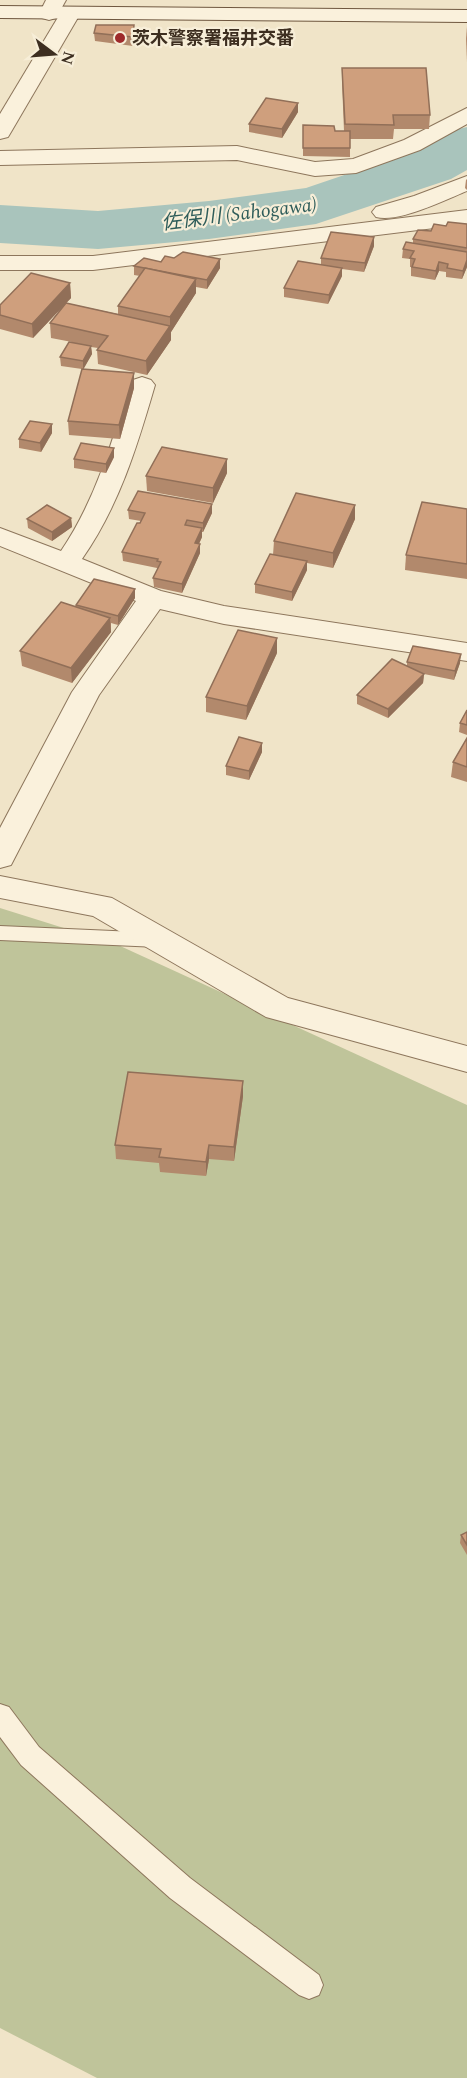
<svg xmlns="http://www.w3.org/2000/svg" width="467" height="2078" font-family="Spectral,'Noto Sans JP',serif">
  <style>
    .cemetery { fill: #bfc49a }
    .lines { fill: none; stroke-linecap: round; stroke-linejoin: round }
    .river { fill: #a9c4bc; fill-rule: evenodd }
    .service-casing { stroke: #8d765c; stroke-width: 2 }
    .minor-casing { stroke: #8d765c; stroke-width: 2 }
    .tertiary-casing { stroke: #8d765c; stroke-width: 2 }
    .secondary-casing { stroke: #6f573f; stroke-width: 2 }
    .service { fill: #faf1dc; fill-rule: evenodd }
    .minor { fill: #faf1dc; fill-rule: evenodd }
    .tertiary { fill: #faf1dc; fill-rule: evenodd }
    .secondary { fill: #faf1dc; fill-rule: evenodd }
    .wall { fill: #b2896c }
    .shaded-wall { fill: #916f58 }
    .building { fill: #cf9f7d; stroke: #916f58; stroke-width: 1.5 }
    .poi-dot { fill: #9e2a2b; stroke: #f7eed8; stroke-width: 2 }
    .labels { text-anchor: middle; stroke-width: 4.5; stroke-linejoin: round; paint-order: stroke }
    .far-poi-label { font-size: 18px; font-weight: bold; fill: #3d2e20; stroke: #f7eed8; text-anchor: start }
    .far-water-label { font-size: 20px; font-style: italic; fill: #2f5d5a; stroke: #f7eed8 }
  </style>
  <rect width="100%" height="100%" fill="#f0e4c8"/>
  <polygon class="cemetery" points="0,908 118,945 467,1105 467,2078 97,2078 0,2028"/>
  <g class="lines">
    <polygon class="river" points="467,127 467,170 451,179 316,224 209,239 98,249 0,243 0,205 98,211 209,201 306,188 409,153 446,132"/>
    <g class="service-casing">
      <g id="service">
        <polygon points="0,926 158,933 165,935 168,940 165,945 158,947 0,940"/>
        <polygon points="0,1704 9,1707 39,1747 190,1878 319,1975 323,1985 319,1995 309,1999 299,1995 170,1898 21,1765 0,1737"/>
      </g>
    </g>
    <g class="minor-casing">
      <g id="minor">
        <polygon points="70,8 77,10 80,14 11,132 8,137 0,139 0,114 60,14 63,10"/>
        <polygon points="467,108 467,124 420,150 356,173 315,176 237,160 0,165 0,151 237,146 315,162 353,159 404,140"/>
        <path d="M467,176V191C445,200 399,223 376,217L372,212L376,207L414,196Z"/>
        <polygon points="467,210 467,224 93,270 0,270 0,256 93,256"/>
        <path d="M142,377L151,380L155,385C137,447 119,506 82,559L161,591L224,606L467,643V661L224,624L160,609L99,695L11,865L0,868V828L72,692L136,601L0,546V528L61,551C95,501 112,443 129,385L133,380Z"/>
        <polygon points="0,876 112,898 288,998 467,1046 467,1072 266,1017 93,916 0,898"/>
      </g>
    </g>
    <g class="tertiary-casing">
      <polygon id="tertiary" points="46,0 66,0 56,18 49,20 42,18 39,14"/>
    </g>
    <g class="secondary-casing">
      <polygon id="secondary" points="0,6 467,10 467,22 0,18"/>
    </g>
    <use href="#service" class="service"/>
    <use href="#minor" class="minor"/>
    <use href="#tertiary" class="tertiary"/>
    <use href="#secondary" class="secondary"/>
  </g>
  <g class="wall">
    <polygon points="134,25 134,33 133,46 95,41 94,33"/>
    <polygon points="467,26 467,62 466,39"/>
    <polygon points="342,68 430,115 429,129 394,129 393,139 350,139 350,157 303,156 303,125 335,131 344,131 342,82"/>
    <polygon points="298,103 298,112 282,138 249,132 249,124"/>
    <polygon points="467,179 467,190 465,188 466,180"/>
    <polygon points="467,224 467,267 462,279 446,277 446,272 439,271 435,280 411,276 411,267 410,267 410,259 402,258 403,249 413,243 413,239 431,231 446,226"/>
    <polygon points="374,237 374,246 364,272 342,269 342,276 328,304 284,297 284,288 321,264 321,258"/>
    <polygon points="161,262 220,268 207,289 196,287 196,293 171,332 171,340 147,375 98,364 97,350 98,348 91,347 92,354 83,369 134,388 120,439 69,435 68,421 82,369 61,366 60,357 72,342 51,338 50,323 61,308 33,338 0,329 0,305 70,283 71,298 66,303 118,314 118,306 140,276 134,275 134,266"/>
    <polygon points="52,424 52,433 41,452 19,448 19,439"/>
    <polygon points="114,457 106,473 74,468 74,459"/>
    <polygon points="227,473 213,503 147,491 146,476"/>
    <polygon points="212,504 212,513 203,532 202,532 202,537 199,544 200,544 200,553 182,593 154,587 153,578 157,570 157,568 123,561 122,552 141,521 129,519 128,510"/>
    <polygon points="355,505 355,519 333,568 307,563 307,570 292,601 255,593 255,584 273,555 274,541"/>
    <polygon points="467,509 467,579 405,570 406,555"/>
    <polygon points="71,518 72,527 52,541 28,528 27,519"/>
    <polygon points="135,598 118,625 111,623 111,632 72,683 22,666 20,651 76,606 76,605"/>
    <polygon points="277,653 246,720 206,712 206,697"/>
    <polygon points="407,662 460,663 454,680 424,674 423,683 388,718 357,704 357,695 407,666"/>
    <polygon points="467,710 467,735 459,732 460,723"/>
    <polygon points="467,738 467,782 451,777 453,762"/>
    <polygon points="262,743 262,752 249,780 226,775 226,766"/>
    <polygon points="243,1081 243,1096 234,1161 209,1159 206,1176 160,1172 159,1163 116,1159 115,1145"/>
    <polygon points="467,1532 467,1555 460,1543 461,1535"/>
  </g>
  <g class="shaded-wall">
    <polygon points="298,103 298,112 282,138 282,129"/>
    <polygon points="374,237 374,246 364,272 365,263"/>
    <polygon points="220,259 220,268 207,289 207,280"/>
    <polygon points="467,260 467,267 462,279 463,271"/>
    <polygon points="439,262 439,271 435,280 436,271"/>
    <polygon points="342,268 342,276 328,304 329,295"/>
    <polygon points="196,279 196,293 171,332 171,340 147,375 146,361 170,326 170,317"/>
    <polygon points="70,283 71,298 33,338 32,324"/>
    <polygon points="91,346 92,354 83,370 83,361"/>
    <polygon points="134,373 134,388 120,439 119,425"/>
    <polygon points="52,424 52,433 41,452 40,443"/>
    <polygon points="114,448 114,457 106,473 106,464"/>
    <polygon points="227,459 227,473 213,503 213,488"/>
    <polygon points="212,504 212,513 203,532 203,523"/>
    <polygon points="355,505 355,519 333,568 333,553"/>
    <polygon points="71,518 72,527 52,541 52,532"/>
    <polygon points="202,528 202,537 195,552 195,543"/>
    <polygon points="200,544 200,553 182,593 182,584"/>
    <polygon points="307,561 307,570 292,601 292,592"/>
    <polygon points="135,589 135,598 118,625 118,616"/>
    <polygon points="110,618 111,632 72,683 71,668"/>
    <polygon points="277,638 277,653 246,720 247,706"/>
    <polygon points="461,654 460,663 454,680 455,671"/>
    <polygon points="424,674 423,683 388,718 388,709"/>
    <polygon points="262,743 262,752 249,780 249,771"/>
    <polygon points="243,1081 243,1096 234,1161 234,1147"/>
    <polygon points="209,1145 209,1159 206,1176 206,1162"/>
  </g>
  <g class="building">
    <polygon points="96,25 134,25 133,37 94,33"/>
    <polygon points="342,68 426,68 430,115 393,115 394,125 345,124"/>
    <polygon points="266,98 298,103 282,129 249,124"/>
    <polygon points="303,125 334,126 335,131 350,131 350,148 303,148"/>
    <polygon points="448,222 467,224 467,248 413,239 418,230 431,231 434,224 446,226"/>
    <polygon points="331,232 374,237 365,263 321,258"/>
    <polygon points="406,242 467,252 467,260 463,271 447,268 448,264 439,262 436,271 412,267 415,259 410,258 414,251 403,249"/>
    <polygon points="183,252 220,259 207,280 134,266 144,258 161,262 165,256 174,258"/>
    <polygon points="298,261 342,268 329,295 284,288"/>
    <polygon points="145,268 196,279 170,317 118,306"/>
    <polygon points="31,273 70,283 32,324 0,315 0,305"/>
    <polygon points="66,303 170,326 146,361 97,350 108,336 50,323"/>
    <polygon points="69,342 91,346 83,361 60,357"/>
    <polygon points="82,369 134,373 119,425 68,421"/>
    <polygon points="30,421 52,424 40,443 19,439"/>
    <polygon points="81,443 114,448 106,464 74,459"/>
    <polygon points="162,447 227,459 213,488 146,476"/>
    <polygon points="138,491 212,504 203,523 187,520 185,525 202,528 195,543 200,544 182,584 153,578 161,562 157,561 158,559 122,552 137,523 140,523 145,513 128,510"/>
    <polygon points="296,493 355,505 333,553 274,541"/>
    <polygon points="422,502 467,509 467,564 406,555"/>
    <polygon points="47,505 71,518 52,532 27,519"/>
    <polygon points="270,554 307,561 292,592 255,584"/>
    <polygon points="94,579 135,589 118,616 76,605"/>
    <polygon points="61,602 110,618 71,668 20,651"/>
    <polygon points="238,630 277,638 247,706 206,697"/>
    <polygon points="413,646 461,654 455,671 407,662"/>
    <polygon points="392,659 424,674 388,709 357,695"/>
    <polygon points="467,710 467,725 460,723"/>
    <polygon points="239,737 262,743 249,771 226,766"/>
    <polygon points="467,738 467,767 453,762"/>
    <polygon points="128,1072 243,1081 234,1147 209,1145 206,1162 159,1157 161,1149 115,1145"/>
    <polygon points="467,1532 467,1545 461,1535"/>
  </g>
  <circle class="poi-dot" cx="120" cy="38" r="6"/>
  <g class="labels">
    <g class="far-poi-label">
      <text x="132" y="44">茨木警察署福井交番</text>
    </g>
    <g class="far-water-label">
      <text transform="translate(239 213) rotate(-7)" y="7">佐保川 (Sahogawa)</text>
    </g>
  </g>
  <g transform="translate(54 54) rotate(106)" stroke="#f7eed8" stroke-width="4.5" paint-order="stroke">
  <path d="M0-4.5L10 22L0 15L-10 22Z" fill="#3d2e20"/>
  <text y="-9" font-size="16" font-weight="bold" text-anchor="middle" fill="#3d2e20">N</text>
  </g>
</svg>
